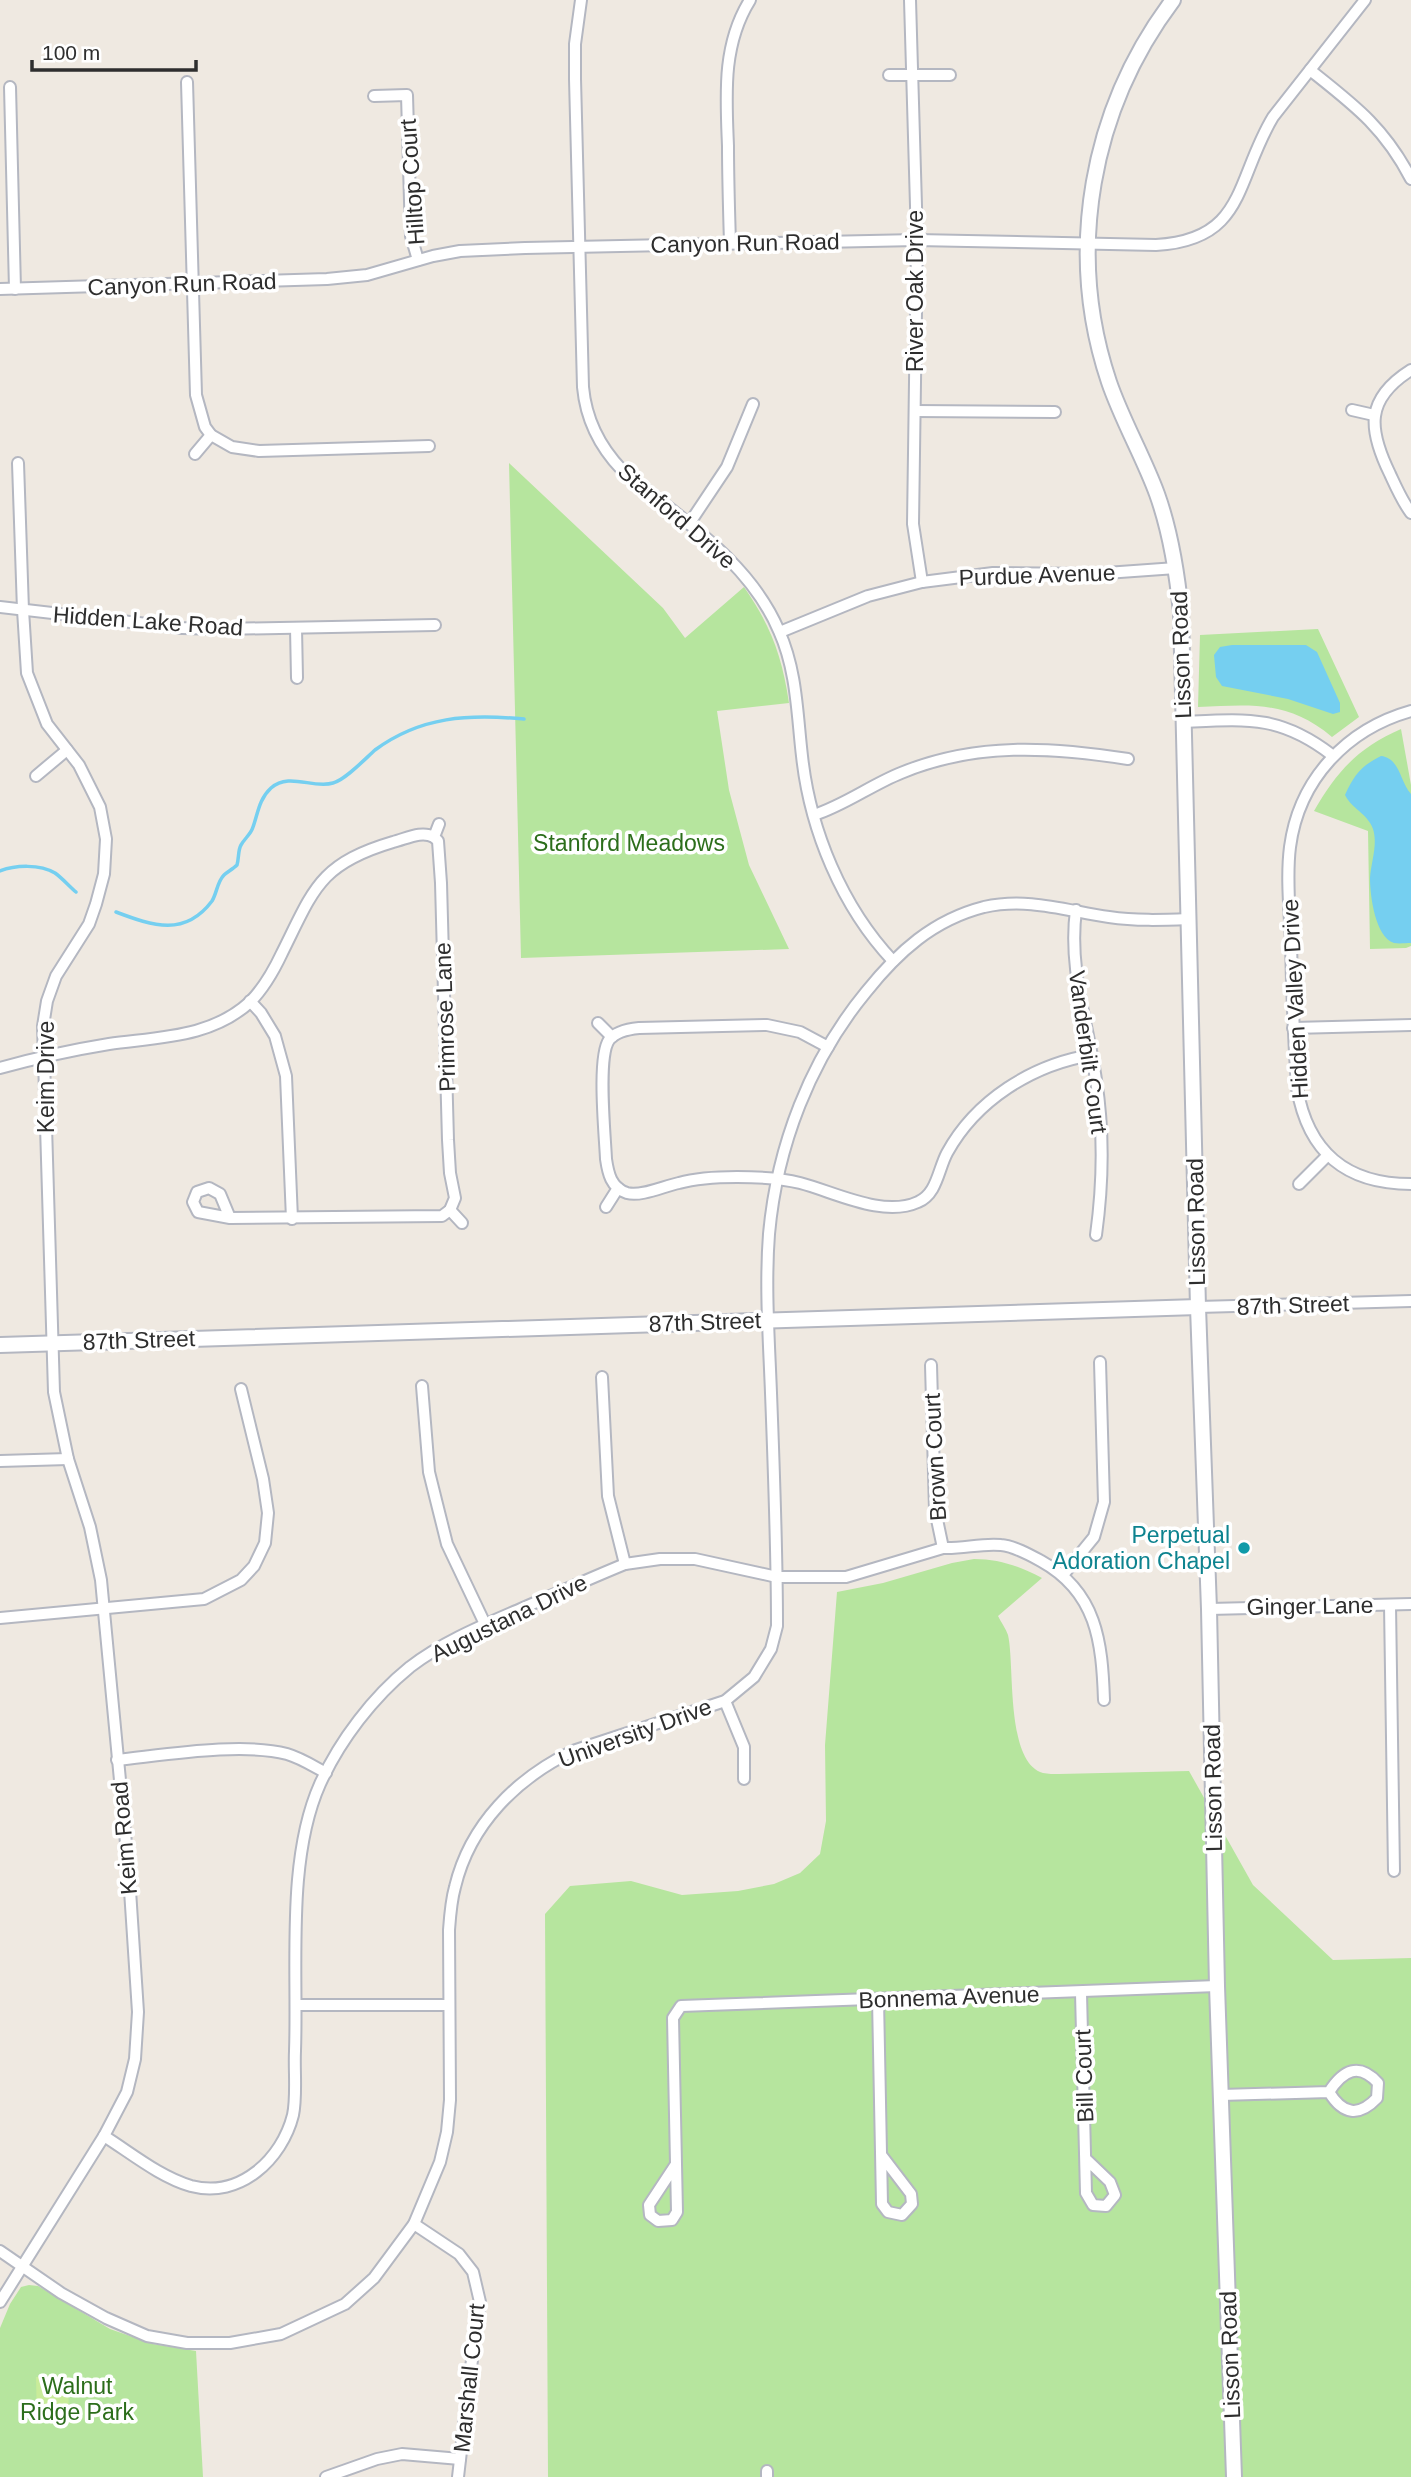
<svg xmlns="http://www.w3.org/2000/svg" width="1411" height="2477" font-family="Helvetica,sans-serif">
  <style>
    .green { fill: #b6e59e }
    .pitch { fill: #c9ec9a }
    .water { fill: #75cff0 }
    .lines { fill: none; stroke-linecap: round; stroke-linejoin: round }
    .stream { stroke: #75cff0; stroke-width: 3.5 }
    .street-casing { stroke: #b4b7c1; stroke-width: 14 }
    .secondary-casing { stroke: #b4b7c1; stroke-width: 18 }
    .street { stroke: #fff; stroke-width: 10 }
    .secondary { stroke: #fff; stroke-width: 14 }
    .culture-dot { fill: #0f9aa8; stroke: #fff; stroke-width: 2.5 }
    .labels { text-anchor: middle; stroke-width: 7; stroke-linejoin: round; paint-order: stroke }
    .street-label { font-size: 23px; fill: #2e2e2e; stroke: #fff }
    .park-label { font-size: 23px; fill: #2c6e1b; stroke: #fff }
    .culture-label { font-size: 23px; fill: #0d838f; stroke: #fff; text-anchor: end }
  </style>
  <rect width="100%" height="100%" fill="#efe9e1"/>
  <g class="green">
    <path d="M509,463L663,608L685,638L744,587C771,626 782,656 789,703L717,711L729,790L749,865L789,949L521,958Z"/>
    <path d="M1318,629L1359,717L1332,737C1288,700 1252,705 1198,707L1200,635Z"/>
    <path d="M1401,729L1411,785V946L1406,948L1370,949L1368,831L1314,811C1337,771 1359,747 1401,729Z"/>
    <path d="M974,1559C999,1559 1019,1566 1042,1578L998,1616C1001,1622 1006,1629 1008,1635C1015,1665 1005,1762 1043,1773C1048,1774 1054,1774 1059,1774L1189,1771L1253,1885L1333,1960L1411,1958V2477H548L545,1914L570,1886L631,1881L682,1895L738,1891L774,1884L800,1873L820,1854L826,1821L825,1745L837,1592L883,1583L952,1563Z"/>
    <polygon points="29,2285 38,2286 110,2329 153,2344 196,2351 203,2477 0,2477 0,2328 10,2304 21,2287"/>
  </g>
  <polygon class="pitch" points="36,2377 68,2377 69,2420 37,2421"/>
  <g class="water">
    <polygon points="1232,645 1306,645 1317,652 1340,703 1340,712 1333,714 1288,699 1222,686 1216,677 1214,655 1220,647"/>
    <path d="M1381,756C1400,758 1400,782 1411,794V943C1406,943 1399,944 1394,943C1375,937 1370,895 1370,878C1371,862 1378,845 1373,829C1368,814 1351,808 1345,795C1354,775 1361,766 1381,756Z"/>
  </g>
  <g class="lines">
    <g class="stream">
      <path d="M0,871C15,865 40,864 55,873C62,878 69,886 76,892"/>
      <path d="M116,912C153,926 185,937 212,901C217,893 217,882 224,875C227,872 233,869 237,865C239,858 238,850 241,845C245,838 251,834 253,827C258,813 259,799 271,788C289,772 313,789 333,783C345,780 365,759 375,750C421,716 469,714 524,719"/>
    </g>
    <g class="street-casing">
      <g id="street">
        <path d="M581,0L575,44V79L583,387C586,420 599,446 622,470C679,518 749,560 779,631C797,671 797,714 802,756C810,830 842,907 893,961"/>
        <polyline points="910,0 917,240 913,524 922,582"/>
        <path d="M1310,70C1354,105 1384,127 1411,179"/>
        <polyline points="889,75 950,75"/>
        <polyline points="187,82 196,395 205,427 211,435 232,447 259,451 429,446"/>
        <polyline points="10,87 15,289"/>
        <polyline points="374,96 407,95 411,236 418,260"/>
        <path d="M730,243C729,210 728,178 728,146C726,95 722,45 750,0"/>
        <path d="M0,289L327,279L367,275L433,256L460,251L525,248L917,240L1156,245C1246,240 1235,180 1273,117L1365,0"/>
        <path d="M1411,370C1365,399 1368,429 1390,474C1396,487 1402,501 1411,513"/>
        <polyline points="1352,410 1374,415"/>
        <polyline points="915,411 1055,412"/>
        <polyline points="195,454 211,435"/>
        <polyline points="689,524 727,467 753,404"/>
        <polyline points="0,607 182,628 221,629 435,625"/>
        <polyline points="296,628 297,678"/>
        <polyline points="780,632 868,596 922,582 993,573 1092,574 1176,568"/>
        <path d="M1411,711C1347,729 1299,779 1290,847C1286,878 1290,912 1291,943C1292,992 1294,1040 1297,1088C1308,1152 1346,1184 1411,1184"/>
        <path d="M1184,722C1247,719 1280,715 1332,755"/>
        <polyline points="36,776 67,750"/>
        <path d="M814,815C845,805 871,785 901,773C975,742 1051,747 1128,759"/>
        <path d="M1076,910C1068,969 1088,1023 1096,1080C1104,1131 1103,1184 1096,1235"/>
        <polyline points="250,1001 261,1013 275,1036 286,1076 292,1219"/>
        <polyline points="598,1023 612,1037"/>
        <polyline points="1293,1028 1411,1025"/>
        <path d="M828,1047L800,1032L767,1025L639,1028C629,1029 616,1031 609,1040C597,1057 605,1135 606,1159C608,1173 611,1188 627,1193C641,1197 664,1186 679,1183C697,1178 717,1177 737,1177C757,1177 780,1178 800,1183C835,1192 883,1218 918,1202C937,1194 938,1170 947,1153C976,1100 1032,1065 1091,1055"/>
        <path d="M0,1068C36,1058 72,1050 109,1044C158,1037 211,1038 250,1002C263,989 274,970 282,953C314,889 319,864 393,842C406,839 421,830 434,837"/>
        <polyline points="1299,1184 1327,1156"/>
        <polyline points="606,1207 618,1188"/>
        <polyline points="450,1210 462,1223"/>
        <polyline points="230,1218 198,1212 193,1202 197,1192 209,1188 220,1194 230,1218 442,1216 450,1210 455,1198 450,1173 448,1140 441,883 438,841 434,837 439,824"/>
        <polyline points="1198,1307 1411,1301"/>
        <polyline points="931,1365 935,1510 943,1548"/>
        <polyline points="602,1377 608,1496 625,1564"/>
        <polyline points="422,1386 429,1472 447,1544 485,1624"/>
        <polyline points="0,1461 68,1459"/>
        <polyline points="1063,1575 1094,1537 1104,1502 1100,1362"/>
        <polyline points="1390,1605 1394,1871"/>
        <polyline points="1209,1609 1411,1604"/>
        <polyline points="0,1618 204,1599 241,1580 254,1566 265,1543 268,1513 263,1479 241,1389"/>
        <polyline points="725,1701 744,1747 744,1779"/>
        <path d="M117,1760C165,1755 242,1742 287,1754C301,1758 313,1766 326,1773"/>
        <polyline points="1081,1993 1086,2193 1093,2205 1106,2206 1115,2195 1110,2182 1086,2159"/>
        <polyline points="878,1999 882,2204 888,2212 902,2215 912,2204 911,2194 882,2156"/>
        <polyline points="297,2005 449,2005"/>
        <path d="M1221,2095L1329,2092C1343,2070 1359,2062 1378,2083L1377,2098C1359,2117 1343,2115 1329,2092"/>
        <path d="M104,2136C131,2153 160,2177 191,2186C240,2199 282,2159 293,2115C297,2096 294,2071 295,2051C298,1969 286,1860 320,1784C340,1740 373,1697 410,1667C444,1641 484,1625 523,1608C557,1593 591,1578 625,1564L660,1559H695L777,1577H846L943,1548C963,1549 981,1543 1001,1545C1014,1546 1030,1555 1041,1561C1097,1592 1102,1642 1104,1700"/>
        <polyline points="676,2164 649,2205 650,2215 658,2221 672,2220 677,2212 673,2018 681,2006 1217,1986"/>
        <polyline points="414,2224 459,2254 473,2272 480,2302 469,2382 458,2477"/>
        <path d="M0,2251L61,2293L106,2318L147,2336L187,2343H230L281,2334L345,2304L374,2278L414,2224L440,2162L447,2132L450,2100L449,1930C450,1916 451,1901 455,1887C470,1824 517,1778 573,1751L725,1701L754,1677L771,1649L777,1626C777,1548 774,1470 771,1393C769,1340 765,1286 769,1234C777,1146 810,1060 866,992C898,952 933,920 984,907C1028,897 1067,911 1109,917C1136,921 1162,920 1189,919"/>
        <polyline points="0,2302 104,2136 127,2092 135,2059 138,2012 129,1875 101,1580 90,1527 68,1459 54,1392 43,1026 47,1001 56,976 89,924 96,904 104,874 106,839 100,807 79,765 47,724 27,673 23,610 18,463"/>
        <polyline points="767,2471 767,2477"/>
        <polyline points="326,2477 377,2459 402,2454 460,2459"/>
      </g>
    </g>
    <g class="secondary-casing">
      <g id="secondary">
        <path d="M1173,0C1091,109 1065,251 1109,382C1122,420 1143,456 1157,494C1171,533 1177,572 1181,613L1198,1307L1209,1609L1217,1986L1234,2477"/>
        <polyline points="0,1345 1198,1307"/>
      </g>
    </g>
    <use href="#street" class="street"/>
    <use href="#secondary" class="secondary"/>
  </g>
  <circle class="culture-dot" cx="1244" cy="1548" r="7"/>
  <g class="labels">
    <g class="street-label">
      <text transform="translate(412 182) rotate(-94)" y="8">Hilltop Court</text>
      <text transform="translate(745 243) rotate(-1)" y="8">Canyon Run Road</text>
      <text transform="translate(182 284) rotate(-2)" y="8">Canyon Run Road</text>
      <text transform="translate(915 291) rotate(-90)" y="8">River Oak Drive</text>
      <text transform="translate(677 516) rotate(41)" y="8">Stanford Drive</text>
      <text transform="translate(1037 575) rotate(-2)" y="8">Purdue Avenue</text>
      <text transform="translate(148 621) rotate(4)" y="8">Hidden Lake Road</text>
      <text transform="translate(1181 655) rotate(-92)" y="8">Lisson Road</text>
      <text transform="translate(1295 999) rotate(-93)" y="8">Hidden Valley Drive</text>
      <text transform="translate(445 1017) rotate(-92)" y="8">Primrose Lane</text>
      <text transform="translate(1088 1052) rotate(82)" y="8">Vanderbilt Court</text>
      <text transform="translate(46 1077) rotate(-90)" y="8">Keim Drive</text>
      <text transform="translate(1196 1222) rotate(-91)" y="8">Lisson Road</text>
      <text transform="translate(1293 1305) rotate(-2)" y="8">87th Street</text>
      <text transform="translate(705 1322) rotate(-2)" y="8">87th Street</text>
      <text transform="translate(139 1340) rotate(-2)" y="8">87th Street</text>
      <text transform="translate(935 1457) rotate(-93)" y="8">Brown Court</text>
      <text transform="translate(1310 1606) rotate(-1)" y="8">Ginger Lane</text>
      <text transform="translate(509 1618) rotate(-26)" y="8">Augustana Drive</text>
      <text transform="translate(635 1733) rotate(-20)" y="8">University Drive</text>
      <text transform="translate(1213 1788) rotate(-91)" y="8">Lisson Road</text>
      <text transform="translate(124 1838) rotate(-95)" y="8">Keim Road</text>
      <text transform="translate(949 1997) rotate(-2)" y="8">Bonnema Avenue</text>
      <text transform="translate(1084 2076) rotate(-92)" y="8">Bill Court</text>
      <text transform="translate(1230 2355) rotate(-92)" y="8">Lisson Road</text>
      <text transform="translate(469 2378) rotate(-84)" y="8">Marshall Court</text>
    </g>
    <g class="park-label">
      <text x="629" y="851">Stanford Meadows</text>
      <text x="77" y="2394">Walnut<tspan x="77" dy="26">Ridge Park</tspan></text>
    </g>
    <g class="culture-label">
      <text x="1230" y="1543">Perpetual<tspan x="1230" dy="26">Adoration Chapel</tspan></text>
    </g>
  </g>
  <path d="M32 60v10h164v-10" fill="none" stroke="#2e2e2e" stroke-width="3.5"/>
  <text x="42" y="60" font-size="21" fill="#2e2e2e" stroke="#ffffff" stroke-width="5" paint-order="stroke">100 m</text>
</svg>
